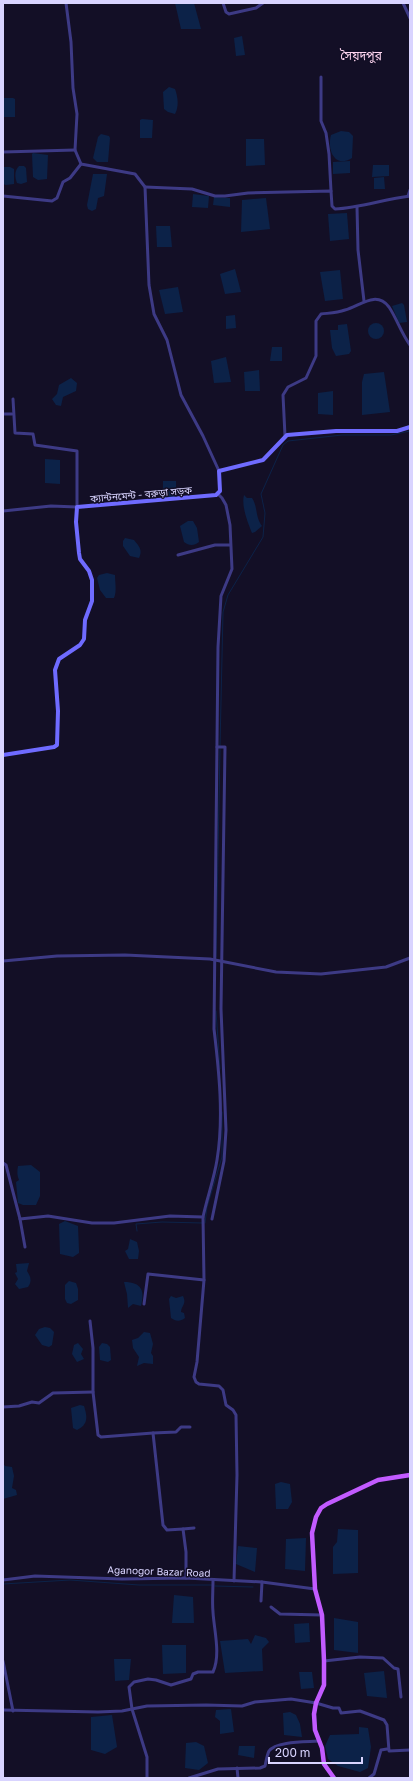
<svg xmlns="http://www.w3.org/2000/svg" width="413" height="1781" font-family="'Golos Text','Noto Sans Bengali',sans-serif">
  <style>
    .water { fill: #0c2248 }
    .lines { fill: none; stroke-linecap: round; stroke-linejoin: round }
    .stream { stroke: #0c2248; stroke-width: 1 }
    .street { stroke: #3d3a85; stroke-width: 3 }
    .secondary { stroke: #6f6bff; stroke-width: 4 }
    .primary { stroke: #c25bff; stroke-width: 4.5 }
    .labels { text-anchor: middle; stroke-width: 3; stroke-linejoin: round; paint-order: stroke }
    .street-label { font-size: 10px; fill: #d9d4ff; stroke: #130f26 }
    .quarter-label { font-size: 12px; fill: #ffd6f0; stroke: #130f26 }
  </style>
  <rect width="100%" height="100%" fill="#130f26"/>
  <g class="water">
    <polygon points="175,3 194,3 201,29 181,29"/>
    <polygon points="242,36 245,55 236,56 234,38"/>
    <path d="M169,87L175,89C178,97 179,107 175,114L168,112L164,109L163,92Z"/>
    <polygon points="3,98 13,98 15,99 15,117 3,117"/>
    <polygon points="142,119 153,120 152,138 140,138 140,120"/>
    <path d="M341,131L349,132L353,136L352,158C334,169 327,149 331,135Z"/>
    <polygon points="101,134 109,136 110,138 108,162 97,162 93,158 98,137"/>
    <polygon points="246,139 264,139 265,165 246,166"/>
    <polygon points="33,153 48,155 47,179 38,180 33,177 32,154"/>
    <polygon points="350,161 350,173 333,174 333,162"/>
    <polygon points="373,165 389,165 389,176 372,177"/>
    <path d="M19,166H24L26,168L27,182L21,184L17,183C15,178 14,171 19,166Z"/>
    <polygon points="3,167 10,167 14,169 14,184 6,185 3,184"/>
    <polygon points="93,174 107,174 104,196 98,198 96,209 92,211 88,209 87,205"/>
    <polygon points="384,177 385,189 374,189 374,178"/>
    <polygon points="193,194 209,196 208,208 192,207"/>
    <polygon points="214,197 230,198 230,207 213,205"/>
    <polygon points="266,198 270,229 241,232 242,200"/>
    <polygon points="347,213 349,239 330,241 328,214"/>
    <polygon points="156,226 170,226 172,247 157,247"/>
    <polygon points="235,269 241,292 225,294 220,274"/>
    <polygon points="340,270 343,299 325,301 320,272"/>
    <polygon points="178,287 183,312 165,314 159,290"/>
    <polygon points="402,303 404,305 407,322 399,323 392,306"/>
    <polygon points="235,315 236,328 226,329 226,316"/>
    <circle cx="376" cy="331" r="8"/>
    <polygon points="347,324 351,351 349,354 336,356 332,348 330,330 338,330 338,325"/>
    <polygon points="272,347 282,347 282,361 270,361"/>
    <polygon points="226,357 231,382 214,383 211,361"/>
    <polygon points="259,370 260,391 245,391 244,372"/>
    <polygon points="384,372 390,412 362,415 362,382 364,374"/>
    <polygon points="71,378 77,383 76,391 63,397 61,406 56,405 52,399 57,394 59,385"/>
    <polygon points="333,391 333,415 318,414 318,393"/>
    <polygon points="45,459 60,460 60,484 45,483"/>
    <polygon points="163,481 176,481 176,497 163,498"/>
    <path d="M244,495L247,498H252C258,507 255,517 262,526L255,532L252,533C248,523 241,506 244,495Z"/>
    <path d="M188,521H193L197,528L199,542C194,546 189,546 184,542L180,526Z"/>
    <path d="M125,538L134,540C139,546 143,550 139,558L130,556L123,546V541Z"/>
    <path d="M107,573L115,575C115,582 117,592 114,598H106L100,590L97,578L99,575Z"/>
    <path d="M31,1165L40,1172V1196L36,1205H23L18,1203L16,1182L19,1180C17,1176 17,1171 18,1166Z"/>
    <polygon points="65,1221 78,1226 79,1250 79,1253 73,1257 60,1254 59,1224"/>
    <polygon points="130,1239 137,1242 139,1251 138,1259 129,1259 125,1251 128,1249"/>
    <path d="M29,1263L27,1271C31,1277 32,1281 28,1287L19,1289L15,1284L18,1279L15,1273L17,1272L16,1264Z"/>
    <polygon points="69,1281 76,1283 78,1289 78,1300 71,1304 67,1303 65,1299 65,1285"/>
    <path d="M124,1282C142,1282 145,1291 141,1306L133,1304L128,1308L127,1294Z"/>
    <path d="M171,1296L176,1298L183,1296C187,1304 181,1306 181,1312L184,1313L185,1318C180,1322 175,1321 171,1318L169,1299Z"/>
    <polygon points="45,1327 50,1328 54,1332 52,1345 49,1347 42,1345 35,1335 39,1329"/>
    <polygon points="144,1332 150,1333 153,1344 151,1353 153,1356 153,1364 144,1363 137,1366 139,1357 133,1348 132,1340 138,1338"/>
    <polygon points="78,1343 83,1349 81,1354 84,1359 77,1362 72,1354 74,1345"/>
    <polygon points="102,1343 107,1344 110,1347 111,1360 108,1362 100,1360 99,1347"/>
    <path d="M80,1405L84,1406C87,1416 89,1424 77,1430L73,1428L71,1408Z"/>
    <polygon points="3,1463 5,1466 12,1467 14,1476 12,1488 16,1490 17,1495 3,1499"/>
    <polygon points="281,1482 290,1484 292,1502 288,1509 276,1509 275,1484"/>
    <polygon points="338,1529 358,1530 358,1573 333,1574 333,1547 337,1542"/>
    <polygon points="306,1538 305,1571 285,1569 286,1539"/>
    <polygon points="238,1546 257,1548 255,1572 236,1564"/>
    <polygon points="174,1595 193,1597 194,1623 172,1623"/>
    <polygon points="334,1618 358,1622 358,1653 334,1650"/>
    <polygon points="309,1623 310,1642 295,1643 294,1624"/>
    <polygon points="255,1635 266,1638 269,1642 262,1649 263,1671 225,1673 220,1641 248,1639 251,1644"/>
    <polygon points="162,1645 186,1645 186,1673 163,1674"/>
    <polygon points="114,1659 131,1659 129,1680 115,1681"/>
    <polygon points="384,1671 387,1698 367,1696 364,1673"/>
    <polygon points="299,1672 312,1672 314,1688 301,1689"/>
    <polygon points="231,1709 234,1732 220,1734 220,1721 215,1717 216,1710"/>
    <polygon points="290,1712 296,1715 300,1724 302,1737 284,1735 283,1713"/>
    <polygon points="112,1715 117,1747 105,1754 91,1750 91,1717"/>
    <polygon points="359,1727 368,1728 371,1747 368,1768 360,1772 338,1766 328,1759 325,1746 330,1735 359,1734"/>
    <polygon points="196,1742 204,1746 208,1763 199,1770 185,1768 186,1743"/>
    <polygon points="239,1746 255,1746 254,1758 238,1755"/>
  </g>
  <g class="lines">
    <g class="stream">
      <polyline points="220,746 223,612 228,595 263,537 265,513 261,494 283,445 288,441 342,435 391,435 410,431"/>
      <polyline points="216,957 220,749"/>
      <polyline points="216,1011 220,1069"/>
      <polyline points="205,1223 207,1207 222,1157 222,1112"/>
      <polyline points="137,1231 136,1224 162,1222 202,1223"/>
      <polyline points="3,1584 70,1580 139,1585 212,1585"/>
      <polyline points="215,1586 253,1587"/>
    </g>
    <g class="street">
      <polyline points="66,3 71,42 73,88 77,114 75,150 81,164 135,174 145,187 149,285 154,314 167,340 181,395 203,436 219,471"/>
      <polyline points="223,3 226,12 229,14 256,8 263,3"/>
      <polyline points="403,3 410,18"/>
      <polyline points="321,77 321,121 326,133 329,154 331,191"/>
      <polyline points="3,152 75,150"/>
      <path d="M145,187L192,189L215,196H225L248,193L331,191L332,206L335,209C360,208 384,199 410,196"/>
      <polyline points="3,196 52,201 57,198 63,182 70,178 81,164"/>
      <polyline points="408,196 410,190"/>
      <polyline points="357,207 358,250 364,301"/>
      <polyline points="3,414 12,414"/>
      <path d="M285,436L283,395L288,387L306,378L316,356V321L321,314C329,313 337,313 345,310C360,306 376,290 389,307C397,319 401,333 410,345"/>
      <polyline points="3,511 51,506 77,507 77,451 35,445 33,434 15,433 13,399"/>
      <polyline points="178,555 215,545 230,545"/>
      <polyline points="3,961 57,956 125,955 210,959 276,972 321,974 386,967 410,958"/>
      <path d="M3,1163L6,1165L20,1219L48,1216L92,1223H114L170,1216L203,1217C207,1198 214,1179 217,1160C224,1118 219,1071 214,1029L218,647L221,596L232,569L230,525L226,505L222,498L218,494"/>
      <polyline points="203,1217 204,1280 197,1362 194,1377 196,1382 199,1384 219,1386 223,1390 226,1405 233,1410 236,1415 237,1475 234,1581"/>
      <polyline points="20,1219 25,1247"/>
      <polyline points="212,1219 224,1161 226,1130 221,1009 225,747 217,747"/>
      <polyline points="144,1304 148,1274 204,1280"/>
      <polyline points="90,1321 93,1348 93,1392 98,1435 101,1437 153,1433"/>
      <polyline points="3,1407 19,1406 32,1402 39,1403 53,1393 93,1392"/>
      <polyline points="183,1529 194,1528"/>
      <polyline points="186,1578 186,1552 183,1529 167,1530 163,1525 153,1433 176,1432 181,1427 190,1427"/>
      <polyline points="3,1580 35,1576 122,1579 186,1578 262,1582 315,1589"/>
      <polyline points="261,1601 262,1582"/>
      <polyline points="271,1607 280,1614 322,1615"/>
      <polyline points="3,1661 13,1711"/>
      <polyline points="324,1661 360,1657 383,1658 394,1668 398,1669 401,1697"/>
      <polyline points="3,1710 98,1712 122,1711 147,1706 206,1705 242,1706 255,1702 291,1699 316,1703 333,1708 339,1708 341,1713 360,1711 384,1720 387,1725 389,1751 410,1750"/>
      <polyline points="237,1768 238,1778"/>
      <path d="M147,1778V1757L132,1709L129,1687L134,1682L148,1679L156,1680L171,1685L191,1679L193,1674L198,1672H213C221,1655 214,1630 213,1612C212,1602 213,1591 213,1581"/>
      <path d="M189,1778L218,1769L260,1768L265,1766C266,1762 267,1755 269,1751C276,1741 307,1742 318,1741"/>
      <polyline points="369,1778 374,1774 381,1750 387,1749"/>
    </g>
    <polyline class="secondary" points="3,755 54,747 57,745 58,711 55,670 59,659 80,645 84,639 85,620 92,601 92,580 89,571 80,559 79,553 76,522 77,507 216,495 220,491 219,471 263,460 287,435 336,431 397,431 410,427"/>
    <polyline class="primary" points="334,1778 324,1764 322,1748 315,1730 314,1714 316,1703 324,1685 324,1661 322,1615 315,1589 312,1533 316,1517 321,1508 327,1504 378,1480 410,1475"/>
  </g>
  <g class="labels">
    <g class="street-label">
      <text transform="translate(141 494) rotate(-5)" y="4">ক্যান্টনমেন্ট - বরুড়া সড়ক</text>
      <text transform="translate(159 1571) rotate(2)" y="4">Aganogor Bazar Road</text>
    </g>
    <g class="quarter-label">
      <text x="361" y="60">সৈয়দপুর</text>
    </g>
  </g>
  <rect width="413" height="1781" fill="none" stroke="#d9d4ff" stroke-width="8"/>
  <path d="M269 1757v6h93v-6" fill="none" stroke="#d9d4ff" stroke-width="2"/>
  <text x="275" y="1757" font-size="12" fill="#d9d4ff" stroke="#130f26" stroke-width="3" paint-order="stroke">200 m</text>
</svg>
